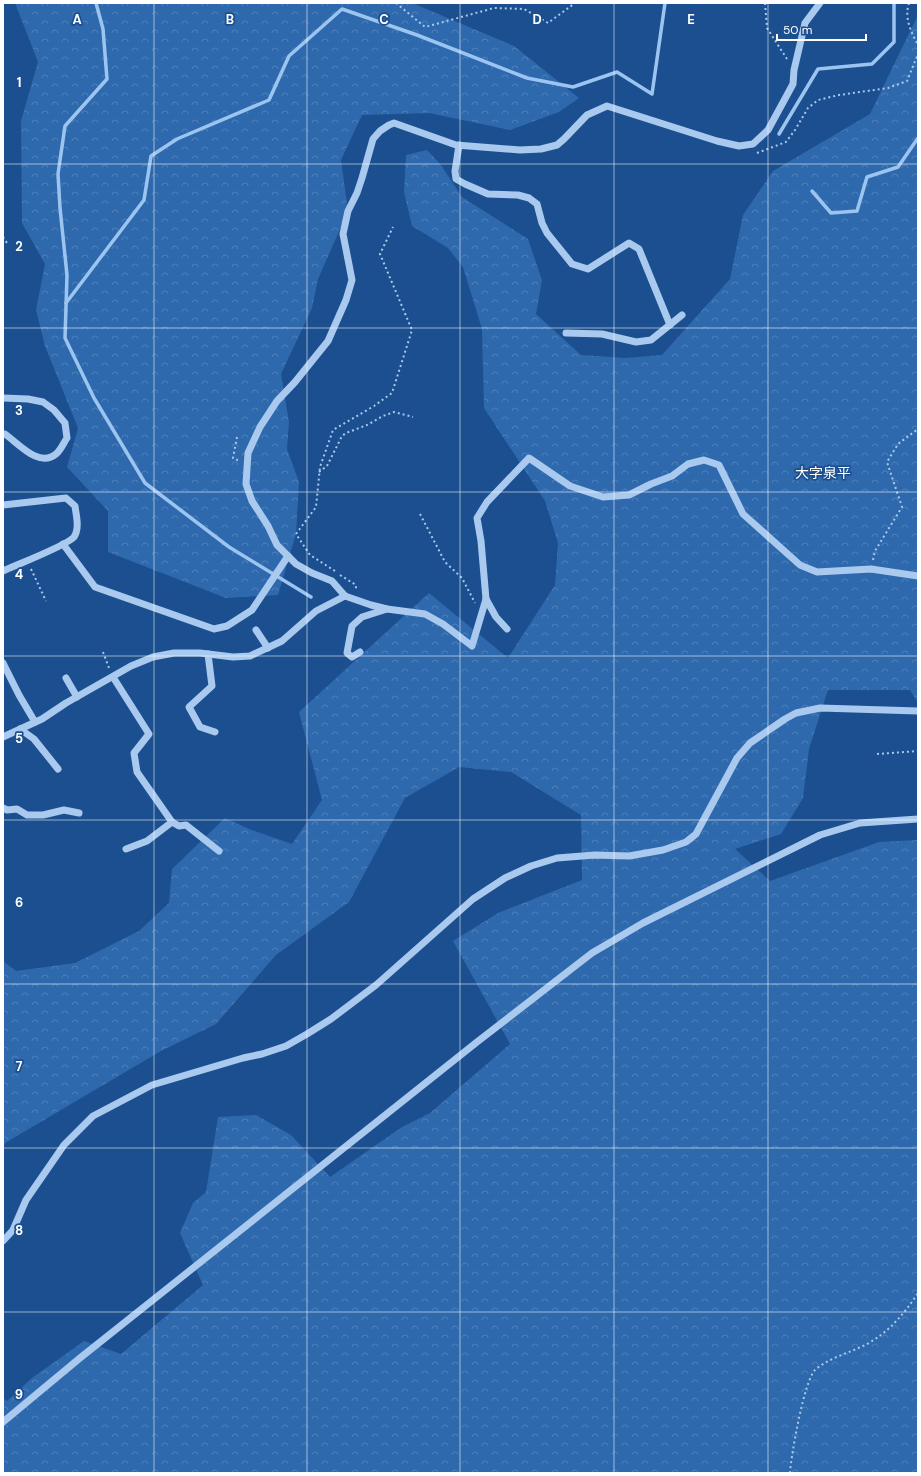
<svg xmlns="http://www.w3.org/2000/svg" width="921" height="1476" font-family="'DM Sans','Noto Sans JP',sans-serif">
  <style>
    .forest { fill: url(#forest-crowns) }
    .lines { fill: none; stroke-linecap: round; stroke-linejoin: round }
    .stream { stroke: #9cc4f0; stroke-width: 3.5 }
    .path { stroke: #a9c9ee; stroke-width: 2; stroke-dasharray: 2 3; stroke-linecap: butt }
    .minor { stroke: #a9c9ee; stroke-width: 7 }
    .grid { fill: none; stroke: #fff; stroke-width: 1; stroke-opacity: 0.55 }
    .labels { text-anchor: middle; stroke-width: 3.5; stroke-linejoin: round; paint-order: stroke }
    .quarter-label { font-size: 14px; fill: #fff; stroke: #1b4f8f }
    .grid-label { font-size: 13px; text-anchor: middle; font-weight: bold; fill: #fff; stroke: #1b4f8f; stroke-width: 3.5; stroke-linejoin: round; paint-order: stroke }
  </style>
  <defs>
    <pattern id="forest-crowns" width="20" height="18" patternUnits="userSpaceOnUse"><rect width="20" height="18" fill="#2e69ad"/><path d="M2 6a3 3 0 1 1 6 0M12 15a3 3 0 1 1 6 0" fill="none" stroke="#4d80b9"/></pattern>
  </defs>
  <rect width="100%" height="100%" fill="#1b4f8f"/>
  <g class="forest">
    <polygon points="15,3 412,3 514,46 579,98 559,112 510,130 429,113 362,115 341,160 348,211 318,279 312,308 281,374 289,422 287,449 299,482 296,534 278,595 226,598 108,552 108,511 67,467 78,428 45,346 36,310 45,264 22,223 21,121 38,62"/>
    <polygon points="918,15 918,703 910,690 828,690 809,749 803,798 781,834 735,849 770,881 879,842 918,840 918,1473 3,1473 3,1398 7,1401 32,1378 84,1341 121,1354 203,1285 180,1233 193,1203 206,1192 218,1117 256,1115 291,1135 330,1177 402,1127 430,1113 510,1044 453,941 498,913 582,880 581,815 511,772 459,767 405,798 349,902 276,955 216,1024 161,1051 5,1143 3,1149 3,961 16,971 75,963 139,931 169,903 172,869 225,818 249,829 292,844 322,800 299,712 429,593 508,658 555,585 558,543 545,501 484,408 482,329 463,267 448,248 412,226 404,192 406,155 427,150 441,165 462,197 528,239 542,280 536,314 581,355 626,358 662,355 730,279 743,215 773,171 870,114"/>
  </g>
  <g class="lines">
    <g class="stream">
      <polyline points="96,3 103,29 107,79 65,126 58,174 60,208 67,275 65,338 94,398 145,483 229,547 311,597"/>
      <polyline points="779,134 818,69 872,64 894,42 894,3"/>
      <polyline points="812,191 831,213 857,211 867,177 898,167 918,138"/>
      <polyline points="66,303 144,200 151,156 177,139 269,100 289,56 342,9 417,35 527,78 573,87 617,72 652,94 665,3"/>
    </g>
    <g class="path">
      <polyline points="396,3 425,27 494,8 524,9 548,23 575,3"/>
      <polyline points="765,3 767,28 787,59"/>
      <path d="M909,3C904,18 911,32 918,45"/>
      <polyline points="757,153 786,142 795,130 808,108 818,100 839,95 888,88 907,81 918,54"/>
      <polyline points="3,237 7,243"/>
      <polyline points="237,437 233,458 237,460 238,458"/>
      <polyline points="319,472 327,466 342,436 346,433 367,425 383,416 394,412 413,417"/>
      <polyline points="420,514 445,562 462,578 475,603"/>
      <polyline points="873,560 875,551 902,507 887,462 898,444 918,429"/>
      <polyline points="31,569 46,601"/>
      <polyline points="335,571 310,555 296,534 316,507 320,467 333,430 374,406 392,393 412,330 380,254 393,227"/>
      <polyline points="340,575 356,585 356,589"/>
      <polyline points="103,652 109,668"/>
      <polyline points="877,754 918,751"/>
      <path d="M790,1473C791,1456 804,1381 815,1370C830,1357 850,1353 867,1344C889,1332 904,1314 918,1293"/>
    </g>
    <g class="minor">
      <polyline points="820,3 805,23 794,70 793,84 768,130 753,144 739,146 717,141 607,106 587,115 564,139 557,145 541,149 520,150 456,145 394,123 389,125 380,131 373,139 362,178 357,193 348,211 343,234 352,280 346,300 328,341 295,382 277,401 260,427 248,453 246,484 252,501 268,526 277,545 296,564 312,573 332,581 345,596 371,605 387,609 425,614 443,624 472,646 486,599 481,541 477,518 487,502 529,458 570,486 603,497 629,495 651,484 672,476 688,464 704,460 719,465 743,514 800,565 817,572 871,569 918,576"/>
      <polyline points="459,145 455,171 456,179 465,184 488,194 518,195 529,198 537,204 542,223 547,233 572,264 588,269 629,243 639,249 670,325"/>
      <polyline points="566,333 602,334 636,342 651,340 682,315"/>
      <path d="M3,398L28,399L43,402L54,410L65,423L67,438C64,442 61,450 56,454C39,468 19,444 5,434H3"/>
      <path d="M3,505L66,498L75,506C76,515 80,528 74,537C68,545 16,565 3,571"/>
      <polyline points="63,544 95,587 214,629 227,626 252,610 288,556"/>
      <polyline points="486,599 496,617 507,629"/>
      <polyline points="256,630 268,648"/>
      <polyline points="360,652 352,657 347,653 352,626 362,617 387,609"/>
      <polyline points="208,654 212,686 189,707 200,727 215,732"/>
      <polyline points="3,663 19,695 35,722"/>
      <polyline points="113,677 149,734 134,753 137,772 172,822 147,841 126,849"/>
      <polyline points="66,678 77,697"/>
      <polyline points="20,729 34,739 58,769"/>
      <polyline points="3,737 42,719 66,703 131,666 153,657 174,653 200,653 233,657 250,656 282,641 316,611 345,596"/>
      <polyline points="3,808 7,810 17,809 27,815 43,815 64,810 79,813"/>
      <polyline points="172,822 179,826 186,825 219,851"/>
      <polyline points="3,1241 13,1230 26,1200 64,1145 93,1116 152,1085 243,1058 262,1054 286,1046 307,1034 331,1019 376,985 473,899 505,878 531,866 557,858 595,855 629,856 663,850 686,842 696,834 737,758 750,743 785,719 796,713 820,708 918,711"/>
      <polyline points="3,1422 80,1358 477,1042 592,953 643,923 820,835 860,823 918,819"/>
    </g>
  </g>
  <path class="grid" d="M154,3V1473M307,3V1473M460,3V1473M614,3V1473M768,3V1473M3,164H918M3,328H918M3,492H918M3,656H918M3,820H918M3,984H918M3,1148H918M3,1312H918"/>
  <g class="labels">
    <g class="quarter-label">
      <text x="823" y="478">大字泉平</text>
    </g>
  </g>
  <g class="grid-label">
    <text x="77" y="24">A</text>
    <text x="230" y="24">B</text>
    <text x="384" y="24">C</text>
    <text x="537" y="24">D</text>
    <text x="691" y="24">E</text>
    <text x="19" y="87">1</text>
    <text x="19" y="251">2</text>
    <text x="19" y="415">3</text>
    <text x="19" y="579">4</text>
    <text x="19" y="743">5</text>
    <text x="19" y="907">6</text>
    <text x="19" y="1071">7</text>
    <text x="19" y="1235">8</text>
    <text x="19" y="1399">9</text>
  </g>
  <rect width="921" height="1476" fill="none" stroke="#ffffff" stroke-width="8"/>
  <path d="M777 34v6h89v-6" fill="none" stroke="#ffffff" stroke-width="2"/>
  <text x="783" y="34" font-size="12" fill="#ffffff" stroke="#1b4f8f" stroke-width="3" paint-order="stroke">50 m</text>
</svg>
